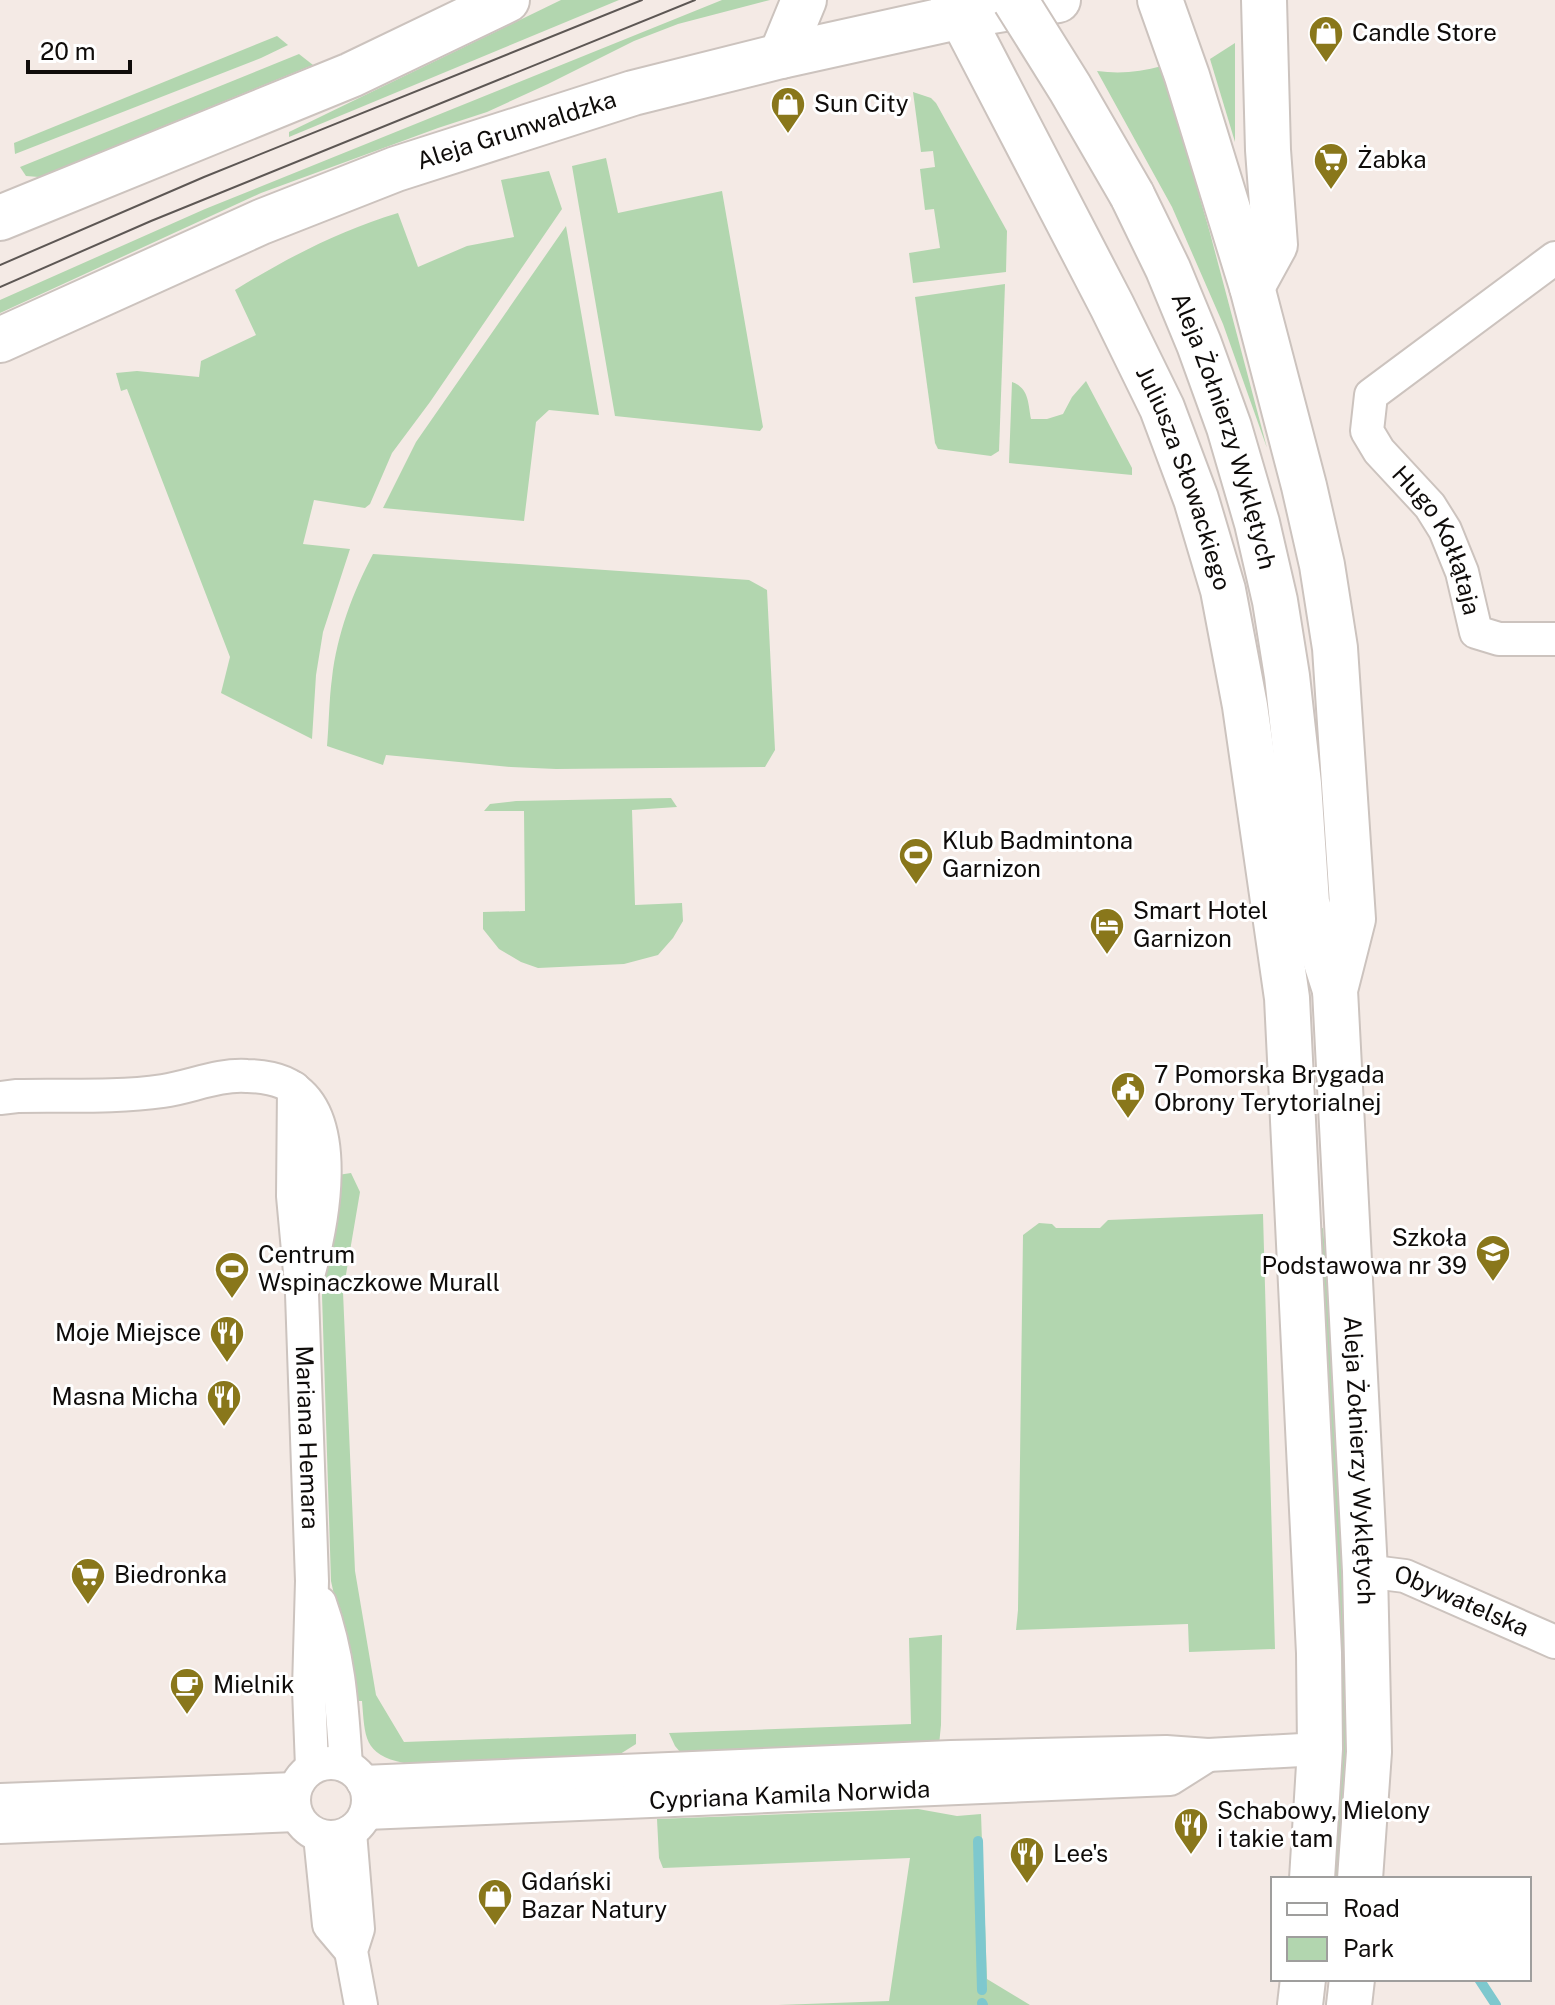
<svg xmlns="http://www.w3.org/2000/svg" width="1555" height="2005" font-family="'Public Sans',sans-serif">
  <style>
    .green { fill: #b2d6af }
    .lines { fill: none; stroke-linecap: round; stroke-linejoin: round }
    .stream { stroke: #7ec8ce; stroke-width: 10 }
    .minor-casing { stroke: #ccc3be; stroke-width: 36 }
    .secondary-casing { stroke: #ccc3be; stroke-width: 48 }
    .primary-casing { stroke: #ccc3be; stroke-width: 48 }
    .minor { stroke: #fff; stroke-width: 32 }
    .secondary { stroke: #fff; stroke-width: 44 }
    .primary { stroke: #fff; stroke-width: 44 }
    .tram { stroke: #5d5754; stroke-width: 2 }
    .secondary-bridge-casing { stroke: #ccc3be; stroke-width: 48; stroke-linecap: butt }
    .secondary-bridge { stroke: #fff; stroke-width: 44 }
    .labels { text-anchor: middle; stroke-width: 6; stroke-linejoin: round; paint-order: stroke }
    .poi-label { font-size: 24px; fill: #0f0c0a; stroke: #fff; text-anchor: start }
    .street-label { font-size: 24px; fill: #0f0c0a; stroke: #fff }
  </style>
  <rect width="100%" height="100%" fill="#f4eae5"/>
  <g class="green">
    <polygon points="561,0 619,0 289,137 289,132"/>
    <polygon points="722,0 770,0 678,24 634,41 548,84 487,112 438,128 261,193 0,313 0,300 205,209"/>
    <polygon points="277,36 288,45 261,58 15,154 14,143"/>
    <polygon points="1235,43 1235,142 1210,59"/>
    <polygon points="299,54 313,65 39,177 26,176 20,167"/>
    <path d="M1162,66L1210,233L1267,448L1223,324L1172,207L1097,71C1120,74 1140,72 1162,66Z"/>
    <polygon points="913,92 931,98 936,103 1007,231 1006,272 913,283 909,253 940,248 934,209 925,210 920,169 935,167 933,151 921,152"/>
    <polygon points="606,158 618,213 722,191 763,427 760,431 615,416 572,166"/>
    <path d="M549,171L562,209L430,402L392,453L370,504L365,508L314,500L303,544L350,549L323,632L316,675L312,739L221,693L230,657L127,389L121,391L116,373L137,371L199,377L201,361L256,335L235,290C287,258 339,231 398,213L418,267L467,246L514,237L501,180Z"/>
    <polygon points="566,226 599,415 549,410 536,422 524,521 383,508 416,442"/>
    <polygon points="1005,284 999,451 991,456 938,449 935,443 915,297"/>
    <path d="M1086,381L1132,468V475L1009,463L1012,382C1029,388 1028,403 1031,419H1047L1063,414L1072,397Z"/>
    <path d="M373,554L749,580L767,590L775,750L765,767L556,769L511,767L386,755L383,765L327,746C329,724 329,700 332,678C337,634 353,592 373,554Z"/>
    <polygon points="671,798 677,807 632,810 635,905 682,903 683,921 673,938 658,955 624,964 538,968 521,962 499,949 483,929 483,912 525,911 524,811 484,811 490,804 516,801"/>
    <path d="M351,1173L360,1192L343,1292L355,1571L376,1695L404,1742L636,1734V1744L617,1756L404,1763C363,1755 365,1736 362,1701H353V1681L331,1581L322,1295L340,1191L338,1175Z"/>
    <polygon points="1263,1214 1275,1649 1189,1652 1188,1624 1016,1630 1018,1610 1023,1235 1039,1223 1052,1224 1056,1228 1100,1228 1108,1220"/>
    <polygon points="1323,1228 1332,1332 1349,1658 1349,1762 1342,1879 1333,1879 1337,1833 1339,1714 1319,1229"/>
    <polygon points="942,1635 941,1725 939,1745 681,1753 675,1746 669,1733 911,1724 909,1638"/>
    <polygon points="918,1809 957,1816 981,1814 987,1979 1030,2005 778,2005 889,2001 910,1858 663,1868 659,1858 657,1819"/>
  </g>
  <g class="lines">
    <g class="stream">
      <polyline points="978,1841 982,1990"/>
      <polyline points="1479,1979 1496,2005"/>
      <polyline points="982,2003 983,2005"/>
    </g>
    <g class="minor-casing">
      <g id="minor">
        <path id="s1" d="M1555,258L1371,395L1367,431L1379,451L1430,506L1445,530L1462,572L1476,632L1499,639H1555"/>
        <path id="s2" d="M294,1088L293,1196L302,1294L312,1581L309,1689L312,1767"/>
        <path d="M0,1098L17,1096C65,1095 115,1098 163,1091C191,1087 218,1074 247,1076C261,1076 281,1079 293,1088C343,1121 322,1225 309,1272"/>
        <path id="s3" d="M1365,1571L1405,1576L1555,1642"/>
        <path d="M320,1603C340,1659 342,1707 346,1766"/>
        <circle cx="331" cy="1800" r="37"/>
        <polyline points="363,1782 951,1757 1166,1752 1208,1755 1320,1749"/>
        <polyline points="0,1800 295,1789"/>
        <path id="s4" d="M366,1813L1170,1779L1208,1755"/>
        <polyline points="0,1827 296,1815"/>
        <polyline points="350,1832 358,1929 351,1951 361,2005"/>
        <polyline points="320,1836 329,1925 351,1951"/>
      </g>
    </g>
    <g class="secondary-casing">
      <g id="secondary">
        <path id="s5" d="M1132,195L1168,269L1199,344L1229,427L1257,523L1275,601L1287,676L1299,784L1307,903L1335,990"/>
      </g>
    </g>
    <g class="primary-casing">
      <g id="primary">
        <path id="s6" d="M953,0L1112,306L1162,408L1196,499L1223,590L1245,706L1287,998L1319,1653L1320,1749L1312,1879"/>
        <path id="s7" d="M1160,0L1187,76L1252,287L1304,486L1322,565L1335,648L1353,919L1335,990L1365,1571L1369,1752L1360,1879"/>
        <polyline points="781,56 804,0"/>
        <polyline points="0,218 351,75 507,0"/>
        <polyline points="1252,287 1275,245 1268,150 1264,0"/>
        <path id="s8" d="M0,340L261,222L396,169L633,93L781,56L962,16L1058,0"/>
        <polyline points="1300,2005 1303,1979"/>
        <polyline points="1349,2005 1352,1979"/>
      </g>
    </g>
    <use href="#minor" class="minor"/>
    <use href="#secondary" class="secondary"/>
    <use href="#primary" class="primary"/>
    <g class="tram">
      <polyline points="0,265 204,177 642,0"/>
      <polyline points="0,287 151,221 695,0"/>
    </g>
    <g class="secondary-bridge-casing">
      <polyline id="secondary-bridge" points="1015,0 1070,88 1132,195"/>
    </g>
    <use href="#secondary-bridge" class="secondary-bridge"/>
  </g>
  <defs>
    <g id="shop-pin" transform="scale(1.8)"><path d="M0 17L-7.5 6A9.5 9.5 0 1 1 7.5 6Z" fill="#89771b" stroke="#fff"/><path d="M-5-2.5h2.3a2.7 3.5 0 0 1 5.4 0H5L5.5 6h-11ZM-1.5-2.5h3a1.5 2.3 0 0 0-3 0Z" fill="#fff"/></g>
    <g id="supermarket-pin" transform="scale(1.8)"><path d="M0 17L-7.5 6A9.5 9.5 0 1 1 7.5 6Z" fill="#89771b" stroke="#fff"/><path d="M-6-5.5h2.5l.6 2H6L4.5 2H-2.5L-4.4-4H-6ZM-1.5 3.2a1.3 1.3 0 1 0 .1 0ZM3 3.2a1.3 1.3 0 1 0 .1 0Z" fill="#fff"/></g>
    <g id="stadium-pin" transform="scale(1.8)"><path d="M0 17L-7.5 6A9.5 9.5 0 1 1 7.5 6Z" fill="#89771b" stroke="#fff"/><path d="M0-5a6.5 5 0 1 0 0 10a6.5 5 0 1 0 0-10ZM-3.5-1.8h7v3.6h-7Z" fill="#fff"/></g>
    <g id="hotel-pin" transform="scale(1.8)"><path d="M0 17L-7.5 6A9.5 9.5 0 1 1 7.5 6Z" fill="#89771b" stroke="#fff"/><path d="M-6-4.5h1.5V1H6V5H4.5V3h-9V5H-6ZM-4 0a1.8 1.8 0 1 1 3.6 0ZM.5 0V-2.5h3Q6-2.5 6 0Z" fill="#fff"/></g>
    <g id="civic-pin" transform="scale(1.8)"><path d="M0 17L-7.5 6A9.5 9.5 0 1 1 7.5 6Z" fill="#89771b" stroke="#fff"/><path d="M-.6-6.5H3V-4.5H.6V-3L4-1V1h2V6H-6V1h2V-1L-.6-3ZM-1.2 2.5V6h2.4V2.5Z" fill="#fff"/></g>
    <g id="school-pin" transform="scale(1.8)"><path d="M0 17L-7.5 6A9.5 9.5 0 1 1 7.5 6Z" fill="#89771b" stroke="#fff"/><path d="M0-5L7-2L0 1L-7-2ZM-4 1L0 2.5L4 1V4Q0 6-4 4Z" fill="#fff"/></g>
    <g id="restaurant-pin" transform="scale(1.8)"><path d="M0 17L-7.5 6A9.5 9.5 0 1 1 7.5 6Z" fill="#89771b" stroke="#fff"/><path d="M-5-6h1v4h1v-4h1v4h1v-4h1v5L-1.5 .5V6h-2V.5L-5-1ZM5-6V6H3V1.5H1.5Q1.5-4 5-6Z" fill="#fff"/></g>
    <g id="cafe-pin" transform="scale(1.8)"><path d="M0 17L-7.5 6A9.5 9.5 0 1 1 7.5 6Z" fill="#89771b" stroke="#fff"/><path d="M-5.5-4.5H6V0H3Q3 3.5 0 3.5H-2.5Q-5.5 3.5-5.5 0ZM3-3.2v2h1.7v-2ZM-6 4.5H4V6H-6Z" fill="#fff"/></g>
  </defs>
  <g fill-rule="evenodd">
    <use href="#shop-pin" x="1326" y="33"/>
    <use href="#shop-pin" x="788" y="104"/>
    <use href="#supermarket-pin" x="1331" y="160"/>
    <use href="#stadium-pin" x="916" y="855"/>
    <use href="#hotel-pin" x="1107" y="925"/>
    <use href="#civic-pin" x="1128" y="1089"/>
    <use href="#school-pin" x="1493" y="1252"/>
    <use href="#stadium-pin" x="232" y="1269"/>
    <use href="#restaurant-pin" x="227" y="1333"/>
    <use href="#restaurant-pin" x="224" y="1397"/>
    <use href="#supermarket-pin" x="88" y="1575"/>
    <use href="#cafe-pin" x="187" y="1685"/>
    <use href="#restaurant-pin" x="1191" y="1825"/>
    <use href="#restaurant-pin" x="1027" y="1854"/>
    <use href="#shop-pin" x="495" y="1896"/>
  </g>
  <g class="labels">
    <g class="poi-label">
      <text x="1352" y="41">Candle Store</text>
      <text x="814" y="112">Sun City</text>
      <text x="1357" y="168">Żabka</text>
      <text x="942" y="849">Klub Badmintona<tspan x="942" dy="28">Garnizon</tspan></text>
      <text x="1133" y="919">Smart Hotel<tspan x="1133" dy="28">Garnizon</tspan></text>
      <text x="1154" y="1083">7 Pomorska Brygada<tspan x="1154" dy="28">Obrony Terytorialnej</tspan></text>
      <text x="1467" y="1246" text-anchor="end">Szkoła<tspan x="1467" dy="28">Podstawowa nr 39</tspan></text>
      <text x="258" y="1263">Centrum<tspan x="258" dy="28">Wspinaczkowe Murall</tspan></text>
      <text x="201" y="1341" text-anchor="end">Moje Miejsce</text>
      <text x="198" y="1405" text-anchor="end">Masna Micha</text>
      <text x="114" y="1583">Biedronka</text>
      <text x="213" y="1693">Mielnik</text>
      <text x="1217" y="1819">Schabowy, Mielony<tspan x="1217" dy="28">i takie tam</tspan></text>
      <text x="1053" y="1862">Lee's</text>
      <text x="521" y="1890">Gdański<tspan x="521" dy="28">Bazar Natury</tspan></text>
    </g>
    <g class="street-label">
      <text dy="8" stroke="none"><textPath href="#s8" startOffset="558">Aleja Grunwaldzka</textPath></text>
      <text dy="8" stroke="none"><textPath href="#s5" startOffset="254">Aleja Żołnierzy Wyklętych</textPath></text>
      <text dy="8" stroke="none"><textPath href="#s6" startOffset="532">Juliusza Słowackiego</textPath></text>
      <text dy="8" stroke="none"><textPath href="#s1" startOffset="398">Hugo Kołłątaja</textPath></text>
      <text dy="8" stroke="none"><textPath href="#s2" startOffset="350">Mariana Hemara</textPath></text>
      <text dy="8" stroke="none"><textPath href="#s7" startOffset="1488">Aleja Żołnierzy Wyklętych</textPath></text>
      <text dy="8" stroke="none"><textPath href="#s3" startOffset="102">Obywatelska</textPath></text>
      <text dy="8" stroke="none"><textPath href="#s4" startOffset="424">Cypriana Kamila Norwida</textPath></text>
    </g>
  </g>
  <rect x="1271" y="1877" width="260" height="104" fill="#ffffff" stroke="#9f9e9d" stroke-width="2"/>
  <rect x="1287" y="1903" width="40" height="12" fill="#ffffff" stroke="#9f9e9d" stroke-width="2"/>
  <text x="1343" y="1917" font-size="24" fill="#0f0c0a">Road</text>
  <rect x="1287" y="1937" width="40" height="24" fill="#b2d6af" stroke="#9f9e9d" stroke-width="2"/>
  <text x="1343" y="1957" font-size="24" fill="#0f0c0a">Park</text>
  <path d="M28 60v12h102v-12" fill="none" stroke="#0f0c0a" stroke-width="4"/>
  <text x="40" y="60" font-size="24" fill="#0f0c0a" stroke="#ffffff" stroke-width="6" paint-order="stroke">20 m</text>
</svg>
